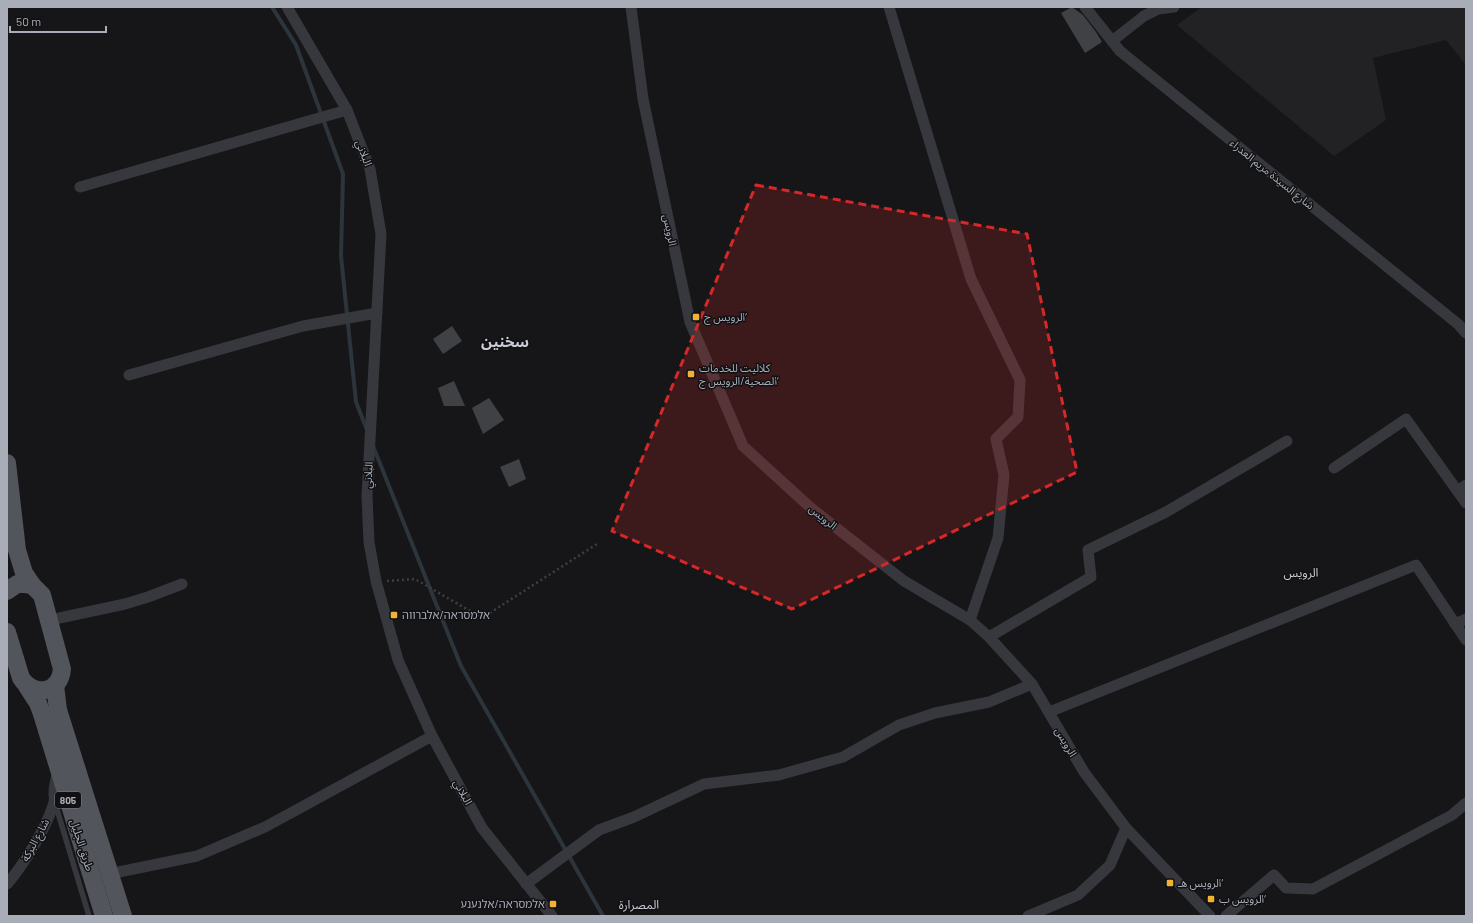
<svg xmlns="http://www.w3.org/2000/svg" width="1473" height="923" font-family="Barlow,'Noto Sans Arabic','Noto Sans Hebrew',sans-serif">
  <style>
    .built { fill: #222225 }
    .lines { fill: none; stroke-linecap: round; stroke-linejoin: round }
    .stream { stroke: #2c353c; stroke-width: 4 }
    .building { fill: #404145 }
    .path { stroke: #3d3f44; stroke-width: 2.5; stroke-dasharray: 2 3; stroke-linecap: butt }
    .lane { stroke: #37383d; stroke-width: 5.5 }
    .street { stroke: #37383d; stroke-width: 11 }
    .primary { stroke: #53555c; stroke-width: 18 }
    .marked { fill: #d62828; fill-opacity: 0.2; stroke: #d62828; stroke-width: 3; stroke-dasharray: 8 5; stroke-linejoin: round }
    .poi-dot { fill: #f2b134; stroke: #111113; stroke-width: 1.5 }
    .labels { text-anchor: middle; stroke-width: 3; stroke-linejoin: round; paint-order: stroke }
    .shield { fill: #111113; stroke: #7b7e86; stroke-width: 1 }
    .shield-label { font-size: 10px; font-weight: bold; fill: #a8adb8 }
    .street-label { font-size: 11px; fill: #a8adb8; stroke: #111113 }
    .poi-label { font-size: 11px; fill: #a8adb8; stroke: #111113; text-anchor: start }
    .neighbourhood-label { font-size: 12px; fill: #c9ccd4; stroke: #111113 }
    .district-label { font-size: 15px; font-weight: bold; fill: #c9ccd4; stroke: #111113 }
  </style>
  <rect width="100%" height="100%" fill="#161618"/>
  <polygon class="built" points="1202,7 1466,7 1466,65 1446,40 1373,58 1386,120 1334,156 1177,25"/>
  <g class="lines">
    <g class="stream">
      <polyline points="272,7 296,45 343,174 341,256 356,402 367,430"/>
      <polyline points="373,446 461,666 603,916"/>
    </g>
  </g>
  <g class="building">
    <polygon points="1072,7 1083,15 1096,32 1102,42 1085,53 1061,13"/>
    <polygon points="452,326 462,341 443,354 433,339"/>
    <polygon points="454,381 465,406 444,406 438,388"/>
    <polygon points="489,398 504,420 483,434 472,408"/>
    <polygon points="519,459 526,479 509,487 500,467"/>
  </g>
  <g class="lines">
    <polyline class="path" points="387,581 415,579 482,618 597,544"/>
    <polyline class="lane" points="55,803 89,916"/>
    <g class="street">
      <polyline points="287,7 347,110 370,169 381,234 367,496 369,542 376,581 398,660 432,736 482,828 552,916"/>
      <polyline points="631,7 643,99 690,322 743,446 811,508 904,581 970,620 989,637 1032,684 1084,772 1126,828 1210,916"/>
      <polyline points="889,7 971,279 1020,380 1018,417 996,439 1004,475 998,538 970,620"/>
      <polyline points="1085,7 1120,51 1458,324 1466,333"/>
      <polyline points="1112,41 1144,16 1158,9 1174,7"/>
      <polyline points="80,187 347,110"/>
      <polyline points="129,375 303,326 377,313"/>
      <polyline points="1334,468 1406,419 1466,503"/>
      <polyline points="1458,491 1466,485"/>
      <polyline points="50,620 125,604 148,597 182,584"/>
      <polyline points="1455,624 1466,619"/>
      <polyline points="989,637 1091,577 1088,550 1166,512 1287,441"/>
      <polyline points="1049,712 1416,565 1466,640"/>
      <polyline points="109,874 197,856 265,827 432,736"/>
      <path d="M7,884C23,866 48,825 54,802C55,799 54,796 54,793C54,785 56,778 58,772"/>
      <polyline points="526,884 599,830 634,817 704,784 779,775 843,757 899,725 935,713 989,702 1032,684"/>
      <polyline points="1028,916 1078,895 1110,865 1126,828"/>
      <polyline points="1226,916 1274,875 1286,888 1313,889 1452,815 1466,803"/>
    </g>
    <g class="primary">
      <polyline points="7,463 17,550 24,573 32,585"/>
      <path d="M7,591L17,584H25L32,585L42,595L62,669C60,694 33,697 21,678L7,632"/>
      <polyline points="55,685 58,710 123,916"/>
      <polyline points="27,686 38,703 42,714 104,916"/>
    </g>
  </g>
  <path class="marked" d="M756,185L1027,234L1077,472L792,609L612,531Z"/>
  <g class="poi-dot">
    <rect x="692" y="313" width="8" height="8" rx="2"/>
    <rect x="687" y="370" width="8" height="8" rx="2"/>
    <rect x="390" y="611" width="8" height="8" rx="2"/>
    <rect x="1166" y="879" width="8" height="8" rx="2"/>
    <rect x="1207" y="895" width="8" height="8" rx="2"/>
    <rect x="549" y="900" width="8" height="8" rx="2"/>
  </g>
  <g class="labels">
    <rect class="shield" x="55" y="792" width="26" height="16" rx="3"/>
    <g class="shield-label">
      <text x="68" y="804">805</text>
    </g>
    <g class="street-label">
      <text transform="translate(364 153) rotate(69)" y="4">البلاني</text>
      <text transform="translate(1272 174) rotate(39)" y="4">شارع السيدة مريم العدراء</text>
      <text transform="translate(670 230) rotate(78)" y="4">الرويس</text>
      <text transform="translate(368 475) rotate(-87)" y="4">البلاني</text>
      <text transform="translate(823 517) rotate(39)" y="4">الرويس</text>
      <text transform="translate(1066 742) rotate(60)" y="4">الرويس</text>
      <text transform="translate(463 792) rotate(61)" y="4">البلاني</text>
      <text transform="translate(35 840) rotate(-62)" y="4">شارع البركة</text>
      <text transform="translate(82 845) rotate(72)" y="4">طريق الجليل</text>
    </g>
    <g class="poi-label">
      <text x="704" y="321">الرويس ج‘</text>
      <text x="699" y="372">كلاليت للخدمات<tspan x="699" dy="13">الصحية/الرويس ج‘</tspan></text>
      <text x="402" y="619">אלמסראה/אלברווה</text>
      <text x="1178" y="887">الرويس هـ‘</text>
      <text x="1219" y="903">الرويس ب‘</text>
      <text x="545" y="908" text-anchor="end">אלמסראה/אלנענע</text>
    </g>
    <g class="neighbourhood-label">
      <text x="1301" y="577">الرويس</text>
      <text x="639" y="909">المصرارة</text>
    </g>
    <g class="district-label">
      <text x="505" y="347">سخنين</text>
    </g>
  </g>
  <rect width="1473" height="923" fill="none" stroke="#a8adb8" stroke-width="16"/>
  <path d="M10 26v6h96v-6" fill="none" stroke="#a8adb8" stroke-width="2"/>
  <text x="16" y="26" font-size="12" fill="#a8adb8" stroke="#111113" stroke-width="3" paint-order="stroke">50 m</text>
</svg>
